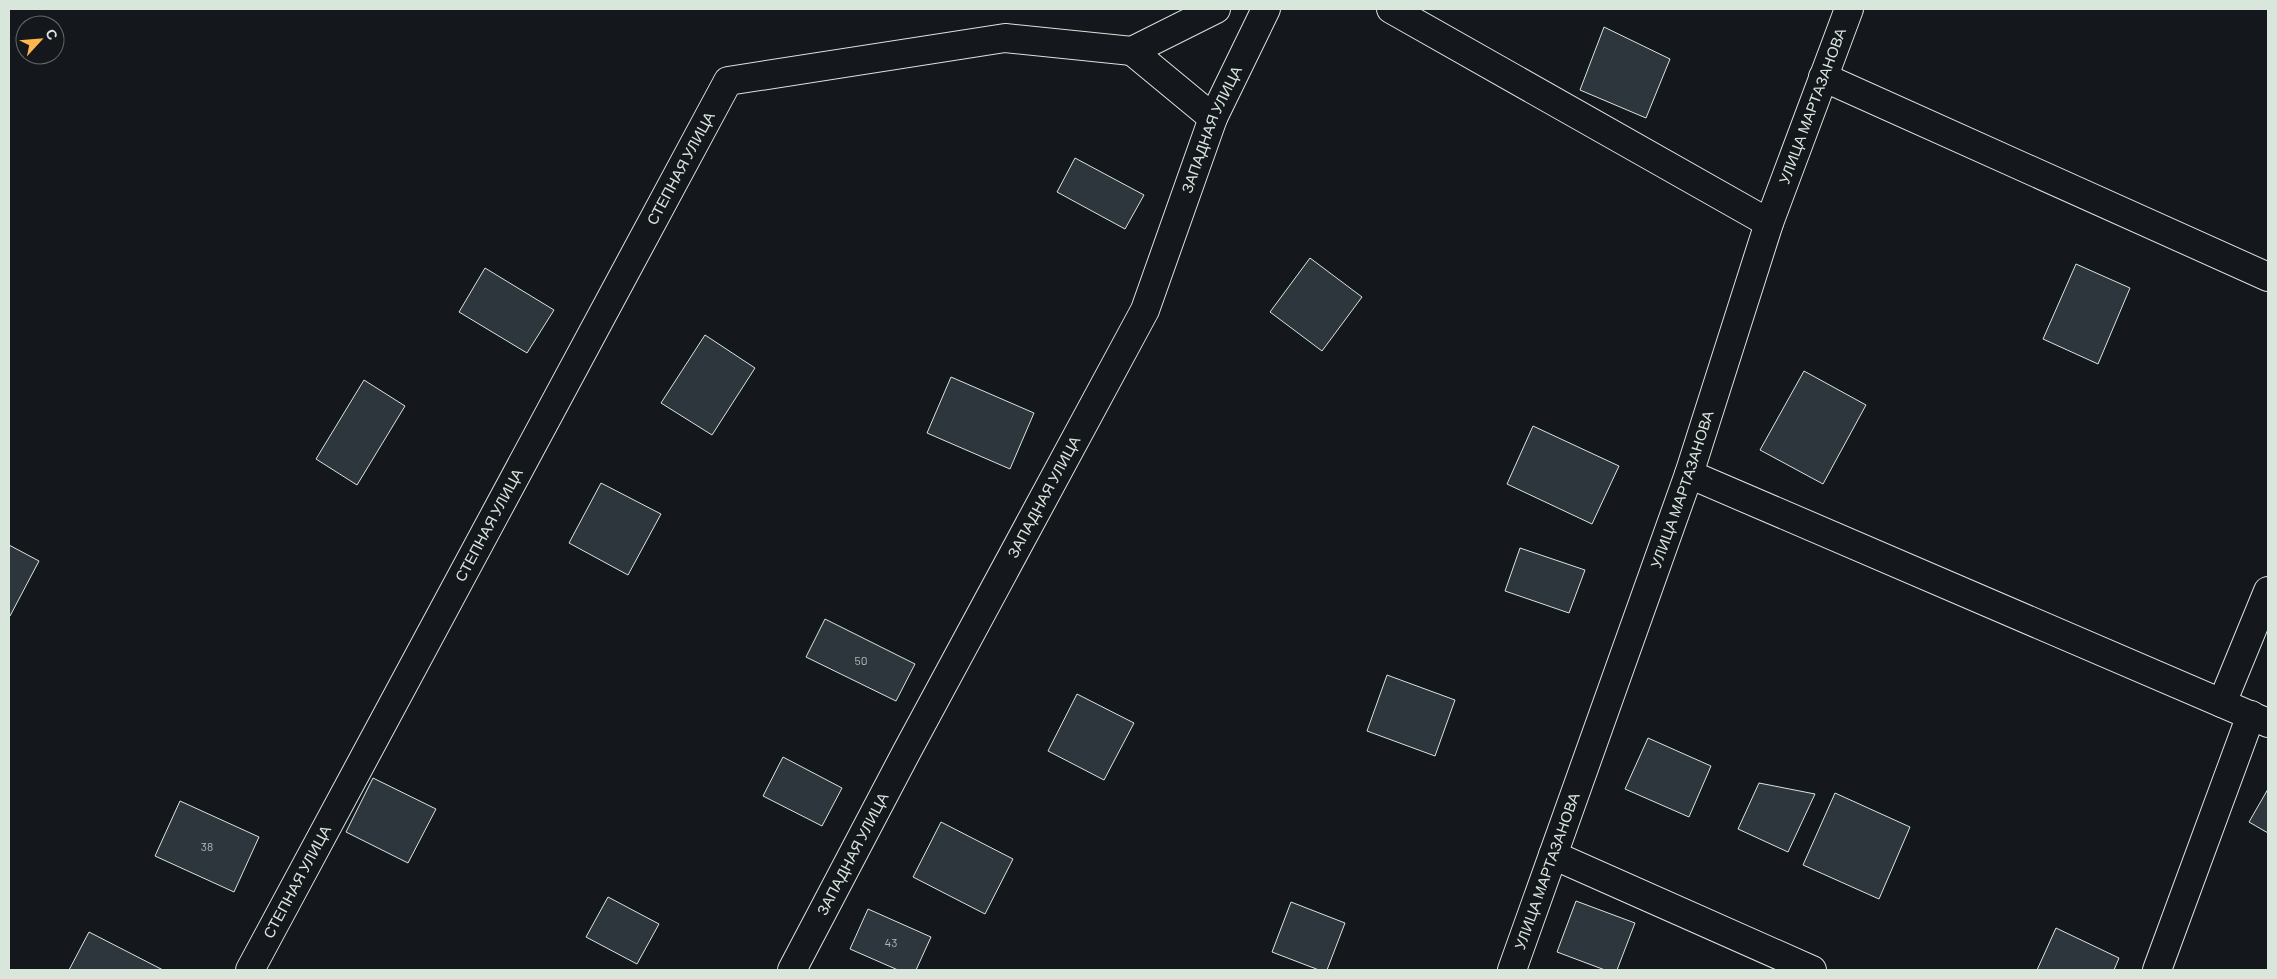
<svg xmlns="http://www.w3.org/2000/svg" width="2277" height="979" font-family="Barlow,sans-serif">
  <style>
    .building { fill: #2c363c; stroke: #d8e6dc }
    .lines { fill: none; stroke-linecap: round; stroke-linejoin: round }
    .minor-casing { stroke: #d8e6dc; stroke-width: 30 }
    .minor { stroke: #14181c; stroke-width: 28 }
    .labels { text-anchor: middle; stroke-width: 4; stroke-linejoin: round; paint-order: stroke }
    .number-label { font-size: 12px; fill: #adbab4 }
    .street-label { font-size: 15px; fill: #d8e6dc; stroke: #14181c }
  </style>
  <rect width="100%" height="100%" fill="#14181c"/>
  <g class="building">
    <polygon points="1604,27 1670,59 1646,118 1580,90"/>
    <polygon points="1075,158 1144,195 1125,229 1057,192"/>
    <polygon points="1310,258 1362,297 1322,351 1270,312"/>
    <polygon points="2076,264 2130,288 2098,364 2043,339"/>
    <polygon points="485,268 554,310 527,353 459,312"/>
    <polygon points="705,335 755,368 712,435 661,403"/>
    <polygon points="1804,371 1866,405 1823,484 1760,450"/>
    <polygon points="951,377 1034,413 1010,469 927,433"/>
    <polygon points="364,380 405,406 357,485 316,459"/>
    <polygon points="1533,426 1619,466 1592,524 1507,484"/>
    <polygon points="601,483 661,514 628,575 569,543"/>
    <polygon points="9,545 39,561 10,616 9,616"/>
    <polygon points="1520,548 1585,570 1569,613 1505,591"/>
    <polygon points="825,619 915,664 896,701 806,657"/>
    <polygon points="1387,675 1455,700 1435,756 1367,731"/>
    <polygon points="1077,694 1134,723 1104,780 1048,751"/>
    <polygon points="1648,738 1711,766 1689,817 1625,789"/>
    <polygon points="783,757 842,788 822,826 763,796"/>
    <polygon points="373,778 436,809 408,863 346,832"/>
    <polygon points="1759,783 1815,794 1788,852 1738,829"/>
    <polygon points="2268,789 2268,833 2249,822"/>
    <polygon points="1835,793 1910,827 1879,899 1803,865"/>
    <polygon points="180,801 259,837 234,892 155,856"/>
    <polygon points="941,822 1013,859 985,914 913,877"/>
    <polygon points="608,897 659,924 637,964 586,937"/>
    <polygon points="1576,901 1635,923 1617,970 1605,970 1557,952"/>
    <polygon points="1291,902 1345,923 1327,970 1319,970 1272,952"/>
    <polygon points="868,909 931,937 916,970 898,970 850,949"/>
    <polygon points="2056,928 2119,958 2114,970 2037,970"/>
    <polygon points="89,932 163,970 69,970"/>
  </g>
  <g class="lines">
    <g class="minor-casing">
      <g id="minor">
        <polyline points="1391,9 1769,223"/>
        <polyline points="1132,51 1213,118"/>
        <polyline points="1823,77 2268,277"/>
        <polyline points="1689,474 2268,723"/>
        <polyline points="2222,703 2268,591"/>
        <polyline points="1553,855 1812,970"/>
        <path id="s1" d="M250,970L728,81L1005,38L1132,51L1216,9"/>
        <path id="s2" d="M792,970L906,753L1145,310L1213,118L1266,9"/>
        <path id="s3" d="M1512,970L1689,474L1769,223L1849,9"/>
        <polyline points="2157,970 2251,715"/>
      </g>
    </g>
    <use href="#minor" class="minor"/>
  </g>
  <g class="labels">
    <g class="number-label">
      <text x="861" y="665">50</text>
      <text x="207" y="851">38</text>
      <text x="891" y="947">43</text>
    </g>
    <g class="street-label">
      <text dy="5" stroke="none"><textPath href="#s3" startOffset="915">УЛИЦА МАРТАЗАНОВА</textPath></text>
      <text dy="5" stroke="none"><textPath href="#s2" startOffset="941">ЗАПАДНАЯ УЛИЦА</textPath></text>
      <text dy="5" stroke="none"><textPath href="#s1" startOffset="910">СТЕПНАЯ УЛИЦА</textPath></text>
      <text dy="5" stroke="none"><textPath href="#s3" startOffset="510">УЛИЦА МАРТАЗАНОВА</textPath></text>
      <text dy="5" stroke="none"><textPath href="#s2" startOffset="536">ЗАПАДНАЯ УЛИЦА</textPath></text>
      <text dy="5" stroke="none"><textPath href="#s1" startOffset="505">СТЕПНАЯ УЛИЦА</textPath></text>
      <text dy="5" stroke="none"><textPath href="#s2" startOffset="131">ЗАПАДНАЯ УЛИЦА</textPath></text>
      <text dy="5" stroke="none"><textPath href="#s3" startOffset="105">УЛИЦА МАРТАЗАНОВА</textPath></text>
      <text dy="5" stroke="none"><textPath href="#s1" startOffset="100">СТЕПНАЯ УЛИЦА</textPath></text>
    </g>
  </g>
  <rect width="2277" height="979" fill="none" stroke="#d8e6dc" stroke-width="20"/>
  <g transform="translate(40 40) rotate(64)"><circle r="24" fill="#14181c" stroke="#626a69"/>
  <path d="M0-4L9 19L0 12L-9 19Z" fill="#ffb74d"/>
  <text y="-8" font-size="14" font-weight="bold" text-anchor="middle" fill="#d8e6dc">С</text>
  </g>
</svg>
